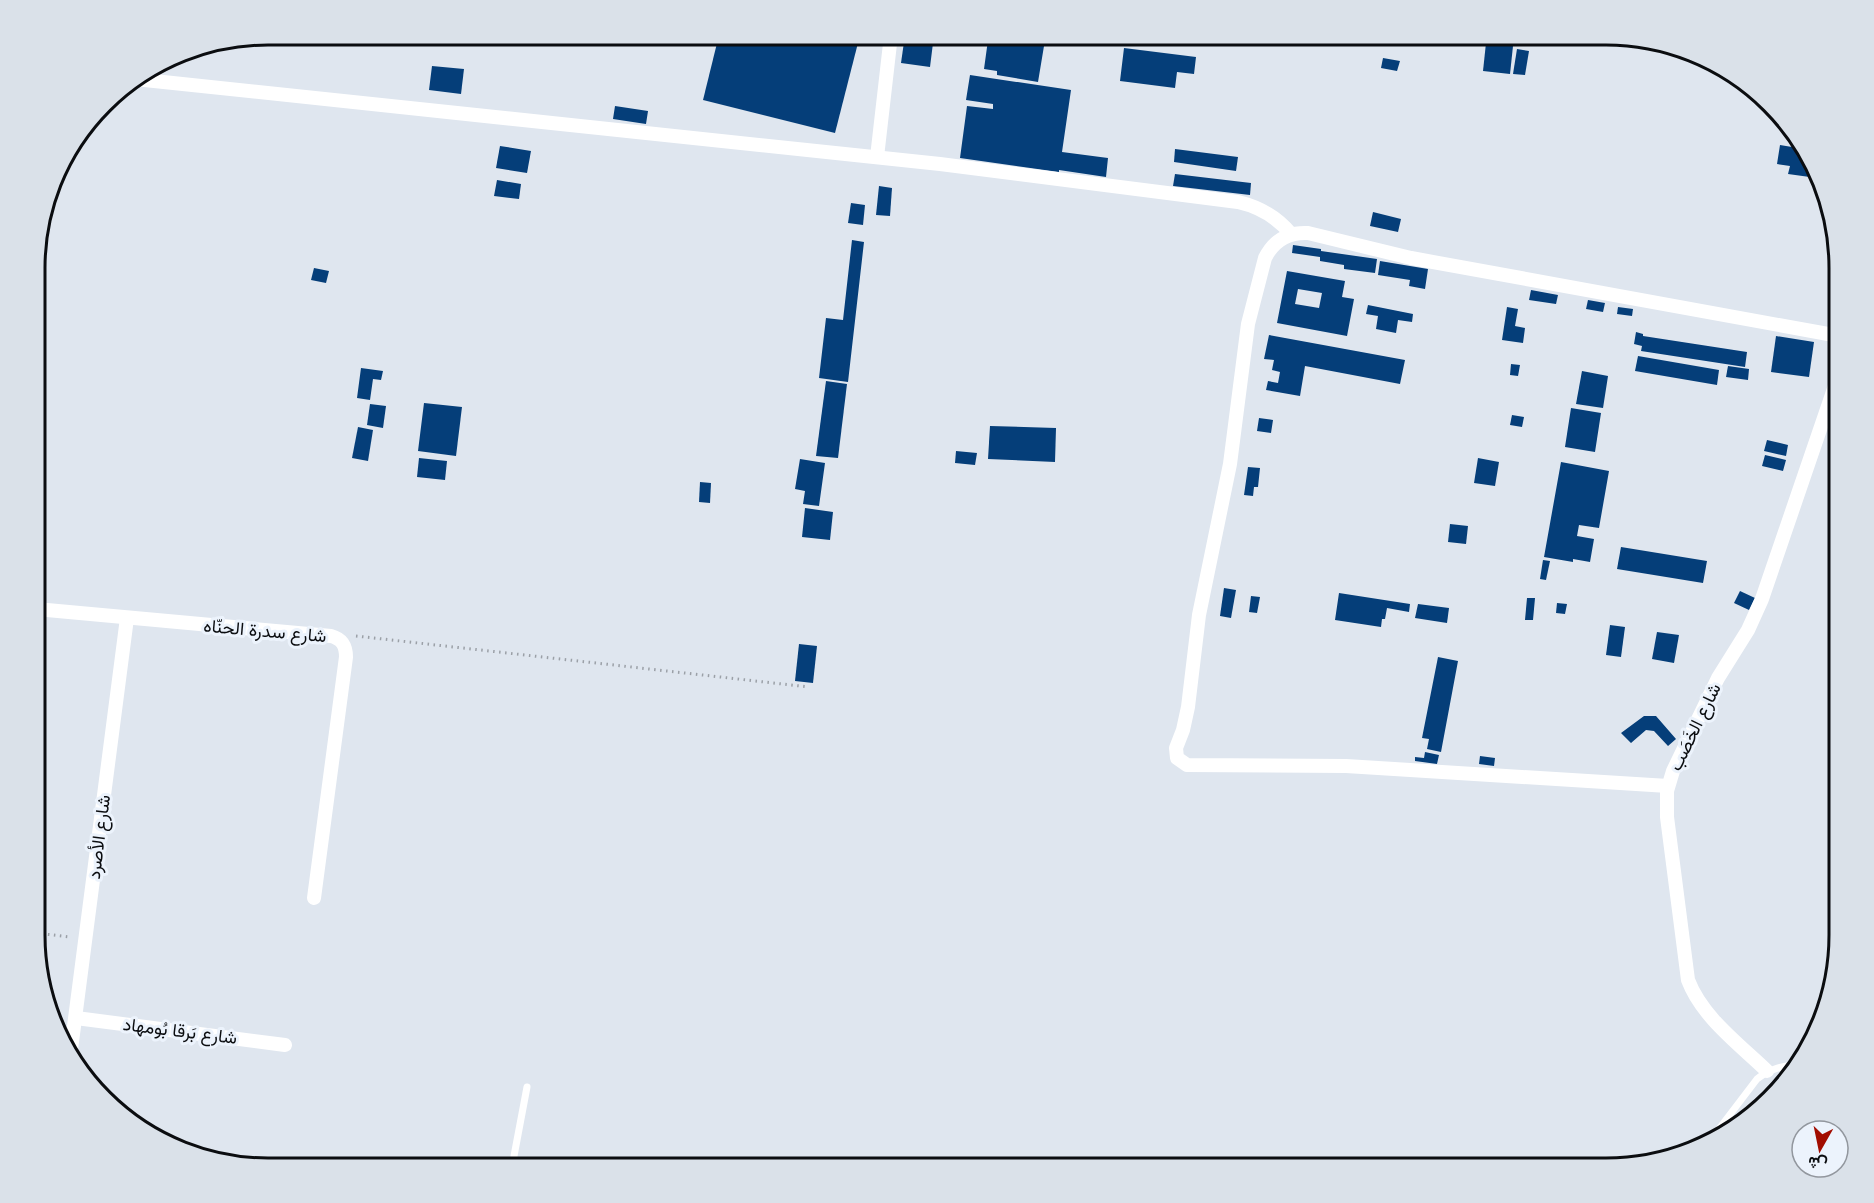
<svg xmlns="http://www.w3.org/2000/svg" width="1874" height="1203" font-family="Poppins,Vazirmatn,sans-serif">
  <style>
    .building { fill: #053e79; fill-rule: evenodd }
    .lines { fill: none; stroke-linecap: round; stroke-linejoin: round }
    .path { stroke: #9ba0a7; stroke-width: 3; stroke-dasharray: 1.5 4.5; stroke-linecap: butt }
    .service { stroke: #fff; stroke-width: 7 }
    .minor { stroke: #fff; stroke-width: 14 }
    .labels { text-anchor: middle; stroke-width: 6; stroke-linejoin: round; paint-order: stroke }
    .street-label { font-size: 18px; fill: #0b0d10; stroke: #ecf3fc }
    .rim { fill: none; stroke: #0b0d10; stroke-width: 3 }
  </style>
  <rect width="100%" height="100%" fill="#dfe6ef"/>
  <g class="building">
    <polygon points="719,35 860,35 835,133 703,100"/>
    <polygon points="905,35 934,35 930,67 901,63"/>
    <polygon points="988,40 1002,42 1002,40 1044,46 1038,82 997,75 997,71 984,69"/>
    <polygon points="1486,43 1513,46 1510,74 1483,71"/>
    <polygon points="1124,48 1196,57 1194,74 1177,72 1175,88 1120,81"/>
    <polygon points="1517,49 1529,51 1525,75 1513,74"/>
    <polygon points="1383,58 1400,61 1397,71 1381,68"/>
    <polygon points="432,66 464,69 461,94 429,90"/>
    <polygon points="970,75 1071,90 1062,152 1108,158 1106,177 1059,170 1059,172 960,158 967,106 993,109 993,104 966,100"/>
    <polygon points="615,106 648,111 646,124 613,119"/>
    <polygon points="1794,136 1808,151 1817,178 1788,174 1790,166 1777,164 1780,145 1792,147"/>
    <polygon points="500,146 531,151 527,173 496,168"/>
    <polygon points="1175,149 1238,157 1236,171 1174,162"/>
    <polygon points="1175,174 1251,183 1250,195 1173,186"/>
    <polygon points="497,180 521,184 519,199 494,196"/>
    <polygon points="879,186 892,188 890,216 876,215"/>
    <polygon points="851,203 865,205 863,225 848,223"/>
    <polygon points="1373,212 1401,219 1398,232 1370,226"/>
    <polygon points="852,240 864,242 848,382 819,378 826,318 843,320"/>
    <polygon points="1293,245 1321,249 1321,251 1377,259 1375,273 1344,269 1344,265 1320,261 1320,257 1292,253"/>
    <polygon points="1380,261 1428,269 1425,289 1409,286 1410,280 1378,275"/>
    <polygon points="314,268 329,271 326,283 311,280"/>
    <path d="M1287,271L1345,281L1342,297L1354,299L1347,336L1277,323ZM1298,289L1322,293L1319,308L1295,304Z"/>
    <polygon points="1531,290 1558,295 1556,304 1529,300"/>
    <polygon points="1588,300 1605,303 1603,312 1586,309"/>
    <polygon points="1368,305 1413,314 1412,322 1398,320 1396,333 1376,329 1378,316 1366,314"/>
    <polygon points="1507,307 1518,309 1515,326 1525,328 1523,343 1502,340"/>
    <polygon points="1618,307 1633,309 1632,316 1617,314"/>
    <polygon points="1636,332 1643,334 1643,336 1747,352 1745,367 1641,351 1642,346 1634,344"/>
    <polygon points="1269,335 1405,360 1400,384 1305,366 1300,396 1266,390 1268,381 1278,383 1280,372 1272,370 1274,360 1264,359"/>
    <polygon points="1776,336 1814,342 1809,377 1771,372"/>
    <polygon points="1638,356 1719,370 1717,385 1635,371"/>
    <polygon points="1511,364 1520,365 1518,376 1510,375"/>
    <polygon points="1728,366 1749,369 1748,380 1726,377"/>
    <polygon points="361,368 383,371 381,380 373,379 370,400 357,398"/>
    <polygon points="1582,371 1608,376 1603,408 1576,404"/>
    <polygon points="826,381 847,384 838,458 816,456"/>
    <polygon points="424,403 462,407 456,456 418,451"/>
    <polygon points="370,404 386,406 383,428 367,425"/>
    <polygon points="1571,408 1601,413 1595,452 1565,447"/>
    <polygon points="1512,415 1524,417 1522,427 1510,425"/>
    <polygon points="1259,418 1273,420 1271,433 1257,431"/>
    <polygon points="990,426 1056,428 1055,462 988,459"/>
    <polygon points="358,427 373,430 368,461 352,458"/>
    <polygon points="1767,440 1788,445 1786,456 1764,451"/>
    <polygon points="956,451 977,453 975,465 955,463"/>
    <polygon points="1765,455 1786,460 1783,471 1762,466"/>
    <polygon points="419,458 447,461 445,480 417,477"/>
    <polygon points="1478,458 1499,462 1495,486 1474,483"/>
    <polygon points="800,459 825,463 819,506 803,504 805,491 795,489"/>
    <polygon points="1561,462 1609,471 1599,528 1579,525 1577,536 1594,539 1590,562 1573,559 1573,562 1544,557"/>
    <polygon points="1248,467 1260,468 1258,487 1254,487 1253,496 1244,495"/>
    <polygon points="700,482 711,483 710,503 699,502"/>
    <polygon points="805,508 833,512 830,540 802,537"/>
    <polygon points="1450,524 1468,526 1466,544 1448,542"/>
    <polygon points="1621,547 1707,561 1703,583 1617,569"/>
    <polygon points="1543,560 1550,561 1546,580 1540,579"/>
    <polygon points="1224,588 1236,590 1231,618 1220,616"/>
    <polygon points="1740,591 1755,598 1749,610 1734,603"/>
    <polygon points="1339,593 1410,604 1409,612 1387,608 1385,619 1382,619 1381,627 1335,620"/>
    <polygon points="1251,596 1260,597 1257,613 1249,612"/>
    <polygon points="1527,598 1535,598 1533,620 1525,620"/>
    <polygon points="1557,603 1567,604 1565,614 1556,613"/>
    <polygon points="1418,604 1449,608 1447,623 1415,618"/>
    <polygon points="1610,625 1625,627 1621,657 1606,655"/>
    <polygon points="1657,632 1679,635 1674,663 1652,659"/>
    <polygon points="799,644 817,646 813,683 795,681"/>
    <polygon points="1438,657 1458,661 1441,752 1427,749 1429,739 1422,738"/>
    <polygon points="1644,716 1656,716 1676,739 1668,746 1654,731 1646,730 1631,743 1621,733"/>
    <polygon points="1425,752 1439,755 1437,764 1415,761 1415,757 1424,758"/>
    <polygon points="1480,756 1495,758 1494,766 1479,764"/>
  </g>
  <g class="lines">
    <g class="path">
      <polyline points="356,636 809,687"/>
      <polyline points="36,933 70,937"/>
    </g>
    <g class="service">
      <path d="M1709,1142L1757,1079C1771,1068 1783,1066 1801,1064"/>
      <polyline points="515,1168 514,1156 527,1087"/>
    </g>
    <g class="minor">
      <path d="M135,79L940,164L1238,202C1260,207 1277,217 1291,234"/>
      <polyline points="877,157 891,35"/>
      <path d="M36,609L331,636C342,639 346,645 346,657L314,898"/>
      <path d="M1668,786L1346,766L1187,765L1177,758L1176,748L1183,730L1188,707L1199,615L1230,464L1248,324L1265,258C1274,240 1288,232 1308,233L1411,258L1839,336"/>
      <polyline points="76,1018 285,1045"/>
      <polyline points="70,1057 127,618"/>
      <path d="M1767,1071C1739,1044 1702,1017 1688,980L1667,817V791L1673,771L1718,678L1748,630L1762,599L1839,374"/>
    </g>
  </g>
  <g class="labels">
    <g class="street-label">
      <text transform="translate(265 631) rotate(5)" y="6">شارع سدرة الحنّاه</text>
      <text transform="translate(1695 727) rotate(-64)" y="6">شارع الخَصَب</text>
      <text transform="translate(99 837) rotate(-83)" y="6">شارع الأصرد</text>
      <text transform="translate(180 1031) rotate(7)" y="6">شارع بَرقا بُومهاد</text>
    </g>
  </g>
  <path d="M0 0H1874V1203H0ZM268 45H1606A223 223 0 0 1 1829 268V935A223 223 0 0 1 1606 1158H268A223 223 0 0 1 45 935V268A223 223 0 0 1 268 45Z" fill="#dae1e9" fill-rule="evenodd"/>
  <path class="rim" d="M268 45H1606A223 223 0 0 1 1829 268V935A223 223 0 0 1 1606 1158H268A223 223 0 0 1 45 935V268A223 223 0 0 1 268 45Z"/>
  <g transform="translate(1820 1149) rotate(189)"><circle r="28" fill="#ecf3fc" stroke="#92979e" stroke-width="1.5"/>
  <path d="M0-4.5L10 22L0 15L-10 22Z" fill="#a20c00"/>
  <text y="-9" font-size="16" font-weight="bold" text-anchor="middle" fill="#0b0d10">ش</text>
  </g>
</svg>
